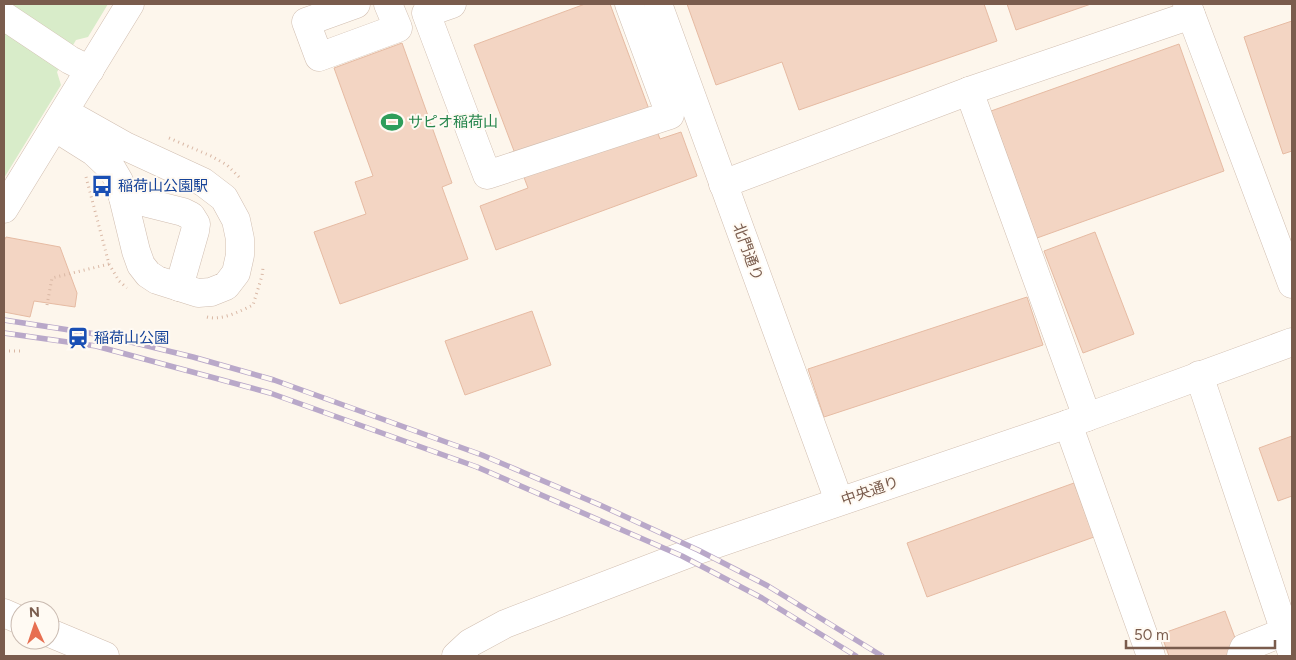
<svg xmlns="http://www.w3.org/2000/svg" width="1296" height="660" font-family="Figtree,'Noto Sans JP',sans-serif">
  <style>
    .green { fill: #d8ecc9 }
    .building { fill: #f3d5c3; stroke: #e6bba3 }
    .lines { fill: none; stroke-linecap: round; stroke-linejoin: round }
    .minor-casing { stroke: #d1beb0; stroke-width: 29 }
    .path { stroke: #d9b8a5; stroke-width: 3; stroke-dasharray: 1 4; stroke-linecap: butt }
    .minor { stroke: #fff; stroke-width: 28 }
    .rail-casing { stroke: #b9a8c9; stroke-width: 5.5 }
    .rail { stroke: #fffaf3; stroke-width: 4; stroke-dasharray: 11; stroke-linecap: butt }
    .labels { text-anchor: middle; stroke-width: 4; stroke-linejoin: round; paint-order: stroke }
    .leisure-label { font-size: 15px; fill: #27864d; stroke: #fffaf3; text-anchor: start }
    .transit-label { font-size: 15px; fill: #164399; stroke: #fffaf3; text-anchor: start }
    .street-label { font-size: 15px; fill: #7a5c4d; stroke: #fffaf3 }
  </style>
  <rect width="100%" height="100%" fill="#fdf6ec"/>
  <polygon class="green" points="4,4 108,4 88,37 76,40 57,72 61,85 4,178"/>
  <g class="building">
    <polygon points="585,4 610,4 660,139 681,132 697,176 496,250 480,206 528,188 474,45"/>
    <polygon points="687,4 984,4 997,41 799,110 782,62 716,85"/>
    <polygon points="1007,4 1091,4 1016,30"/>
    <polygon points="1292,21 1292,151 1283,154 1244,37"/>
    <polygon points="402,43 452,183 442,187 468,259 340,304 314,232 366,214 355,182 373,176 334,68"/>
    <polygon points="1179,44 1224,171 1037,238 991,111"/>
    <polygon points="1095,232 1134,334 1083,353 1044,251"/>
    <polygon points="6,237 60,247 77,293 75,307 34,301 30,317 4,312 4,241"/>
    <polygon points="1027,297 1043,345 824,417 808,369"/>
    <polygon points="532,311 551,365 465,395 445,341"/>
    <polygon points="1292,436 1292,496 1278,501 1259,448"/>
    <polygon points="1074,483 1094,537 927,597 907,543"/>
    <polygon points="1225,611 1241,654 1236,656 1169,656 1161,634"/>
  </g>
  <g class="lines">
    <g class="minor-casing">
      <g id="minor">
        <polyline points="356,4 306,22 319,57 398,28 388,4"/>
        <polyline points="452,4 426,13 487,175 670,115 629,4"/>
        <polyline points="658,4 839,501"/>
        <polyline points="1187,4 1292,284"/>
        <polyline points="4,16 70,60 90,70"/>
        <polyline points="969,91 1087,417"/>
        <polygon points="61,119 77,119 125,146 203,182 224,198 236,220 240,239 240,255 236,273 226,286 211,292 198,293 157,280 148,274 141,265 136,251 119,181 112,169 94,152 67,135"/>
        <polyline points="723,184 969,91 1191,15"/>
        <polyline points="123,197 183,212 191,216 196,224 195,231 179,287"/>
        <polyline points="4,209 130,4"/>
        <polyline points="1199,375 1292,653"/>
        <polyline points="1068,424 1151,656"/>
        <polyline points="4,613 20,620"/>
        <polyline points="50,633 105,656"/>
        <polyline points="456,656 470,643 505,624 698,550 1068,424 1292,342"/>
        <polyline points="1241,656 1244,648 1284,632"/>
      </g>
    </g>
    <g class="path">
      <polyline points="169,138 211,156 227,165 239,177"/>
      <polyline points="86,177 109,264 119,281 127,288"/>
      <polyline points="47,305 52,278 109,264"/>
      <path d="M207,317C222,321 240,311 253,305L262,276L263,268"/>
      <polyline points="4,351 24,351"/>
    </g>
    <use href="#minor" class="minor"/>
    <g class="rail-casing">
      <g id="rail">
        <polyline points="4,320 102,335 193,357 274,380 482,455 600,505 698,550 768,586 882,656"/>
        <polyline points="4,333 96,346 270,393 477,467 682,556 762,598 856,656"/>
      </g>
    </g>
    <use href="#rail" class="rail"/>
  </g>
  <defs>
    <g id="stadium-bare" transform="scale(1.725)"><path d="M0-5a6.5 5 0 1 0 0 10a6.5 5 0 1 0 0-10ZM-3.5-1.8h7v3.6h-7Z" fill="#2e9e5b" stroke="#fffaf3" stroke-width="2.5" paint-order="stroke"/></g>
    <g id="bus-bare" transform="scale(1.725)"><path d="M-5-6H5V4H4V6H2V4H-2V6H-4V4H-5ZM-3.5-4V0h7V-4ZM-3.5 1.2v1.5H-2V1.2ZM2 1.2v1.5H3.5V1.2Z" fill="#1a4fb4" stroke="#fffaf3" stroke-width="2.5" paint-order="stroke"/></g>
    <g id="station-bare" transform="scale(1.725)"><path d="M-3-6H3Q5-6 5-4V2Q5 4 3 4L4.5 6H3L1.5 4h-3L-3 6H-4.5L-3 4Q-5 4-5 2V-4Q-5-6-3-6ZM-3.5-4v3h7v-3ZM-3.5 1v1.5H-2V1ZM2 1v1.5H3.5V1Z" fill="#1a4fb4" stroke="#fffaf3" stroke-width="2.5" paint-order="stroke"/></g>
  </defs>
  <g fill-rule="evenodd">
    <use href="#stadium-bare" x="392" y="122"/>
    <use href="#bus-bare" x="102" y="186"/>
    <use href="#station-bare" x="78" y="338"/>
  </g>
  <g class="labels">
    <g class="leisure-label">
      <text x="408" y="127">サピオ稲荷山</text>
    </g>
    <g class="transit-label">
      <text x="118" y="191">稲荷山公園駅</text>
      <text x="94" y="343">稲荷山公園</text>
    </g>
    <g class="street-label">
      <text transform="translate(748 252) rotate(70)" y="5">北門通り</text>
      <text transform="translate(870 491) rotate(-19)" y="5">中央通り</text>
    </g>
  </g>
  <rect width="1296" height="660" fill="none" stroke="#7a5c4d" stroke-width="10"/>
  <g transform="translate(35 625) rotate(357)"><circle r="24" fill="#fffaf3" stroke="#cabbb1"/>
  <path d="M0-4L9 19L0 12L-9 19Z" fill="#e76f51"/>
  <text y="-8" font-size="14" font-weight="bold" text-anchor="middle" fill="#7a5c4d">N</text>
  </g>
  <path d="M1126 640v8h149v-8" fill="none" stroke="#7a5c4d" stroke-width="2.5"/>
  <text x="1134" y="640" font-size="15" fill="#7a5c4d" stroke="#fffaf3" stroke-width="4" paint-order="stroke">50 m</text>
</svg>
